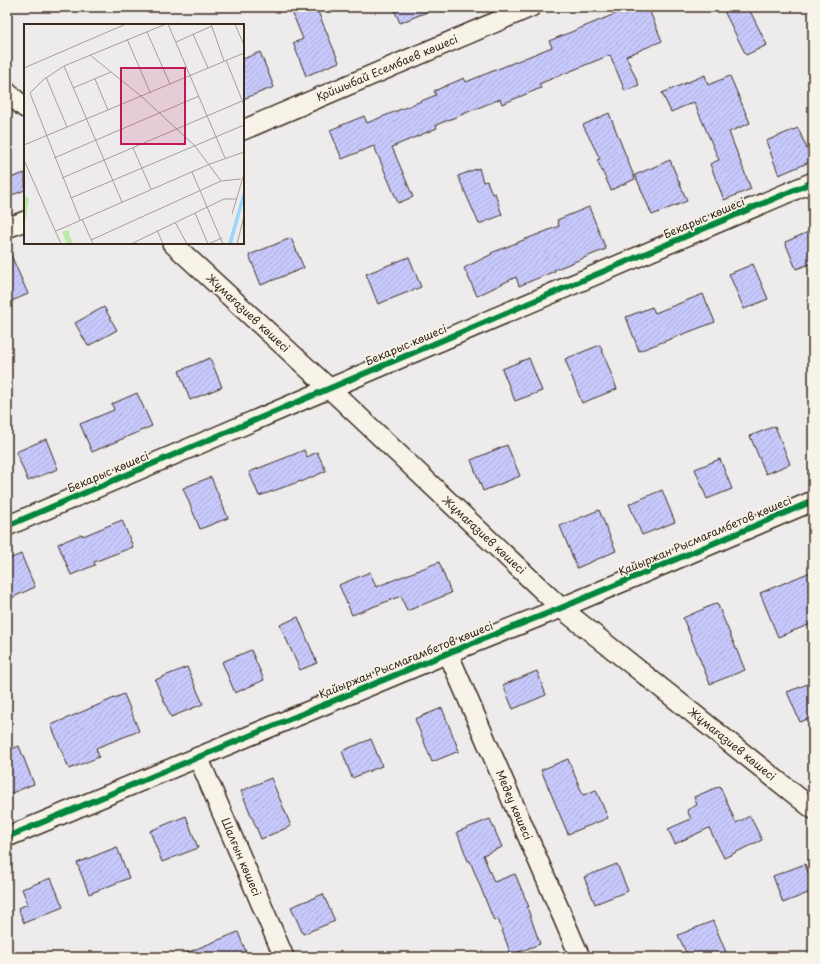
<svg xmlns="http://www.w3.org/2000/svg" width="820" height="964" font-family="'Playpen Sans',sans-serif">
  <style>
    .building { fill: url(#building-hatch); stroke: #3b2a1e }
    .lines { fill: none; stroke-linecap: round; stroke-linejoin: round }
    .minor-casing { stroke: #3b2a1e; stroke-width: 22 }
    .minor { stroke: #f7f3e8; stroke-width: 19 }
    .cycleway-casing { stroke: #f7f3e8; stroke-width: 8 }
    .cycleway { stroke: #00873e; stroke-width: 6 }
    .labels { text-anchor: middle; stroke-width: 3.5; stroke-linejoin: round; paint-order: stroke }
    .street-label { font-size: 11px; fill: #3b2a1e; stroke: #f7f3e8 }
    .inset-road { fill: none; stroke: #a69e9a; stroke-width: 1 }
    .view { fill: #c2185b; fill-opacity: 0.15; stroke: #c2185b; stroke-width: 2 }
    .inset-edge { fill: none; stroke: #3b2a1e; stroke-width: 2 }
  </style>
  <defs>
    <pattern id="building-hatch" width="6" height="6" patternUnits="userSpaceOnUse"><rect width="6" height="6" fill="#c7c9fc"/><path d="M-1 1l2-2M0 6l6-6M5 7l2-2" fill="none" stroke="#acadd8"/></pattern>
  </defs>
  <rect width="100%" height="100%" fill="#edebec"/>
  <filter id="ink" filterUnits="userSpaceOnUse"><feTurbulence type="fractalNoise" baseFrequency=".025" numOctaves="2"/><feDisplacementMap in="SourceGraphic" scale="8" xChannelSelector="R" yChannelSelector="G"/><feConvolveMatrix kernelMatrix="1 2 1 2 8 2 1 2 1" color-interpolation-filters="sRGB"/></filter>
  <g filter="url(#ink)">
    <g class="building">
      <polygon points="290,7 316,7 339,62 306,76 293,43 303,39"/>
      <polygon points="393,7 439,7 400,23"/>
      <polygon points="632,7 648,7 662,41 626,56 639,85 625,91 610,55 539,84 541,88 502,104 500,99 436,125 437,128 392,147 413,197 398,203 374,146 342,159 330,130 364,116 367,123 436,95 434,91 464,78 466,82 552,47 549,41"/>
      <polygon points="722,7 748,7 767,45 746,55"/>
      <polygon points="260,52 274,87 243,99 243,59"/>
      <polygon points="705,75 708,85 730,76 750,123 729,132 751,189 724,200 710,164 719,160 694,102 671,112 662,93"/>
      <polygon points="609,113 635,179 611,190 597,160 600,159 583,125"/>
      <polygon points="798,128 812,161 779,175 766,141"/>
      <polygon points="670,160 687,201 652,215 635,175"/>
      <polygon points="479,168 483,182 487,181 492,194 495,193 502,215 479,224 458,176"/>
      <polygon points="25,173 25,190 12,195 7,179"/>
      <polygon points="589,207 606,249 554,270 555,271 519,286 516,277 477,296 464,268 492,254 491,253 559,226 557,220"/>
      <polygon points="813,230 813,263 796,269 785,242"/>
      <polygon points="291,238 304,268 261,285 249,255"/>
      <polygon points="7,246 28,294 7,303"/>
      <polygon points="409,257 421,287 378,304 366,274"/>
      <polygon points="753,264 768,299 744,309 729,274"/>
      <polygon points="703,294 715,322 639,351 626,317 652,307 655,313"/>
      <polygon points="104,307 117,330 88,346 75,323"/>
      <polygon points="600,345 617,389 582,403 565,359"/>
      <polygon points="210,358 222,387 190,400 179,371"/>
      <polygon points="529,358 542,391 515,401 502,369"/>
      <polygon points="137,393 152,426 92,452 80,424 114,410 112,404"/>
      <polygon points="775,426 790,464 766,474 750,436"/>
      <polygon points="46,439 58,469 28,481 16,452"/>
      <polygon points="507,445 520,476 483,491 471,460"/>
      <polygon points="304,450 307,457 317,452 326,471 301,482 301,481 259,496 249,472 290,456"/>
      <polygon points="720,459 732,489 707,499 695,469"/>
      <polygon points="211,477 228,518 200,529 183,488"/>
      <polygon points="662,490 675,522 642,535 629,504"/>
      <polygon points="599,510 616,551 577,568 560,526"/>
      <polygon points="122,520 133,547 94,562 95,565 71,575 58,544 82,534 83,536"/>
      <polygon points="21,554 35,587 7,600 7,560"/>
      <polygon points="439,562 451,593 407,611 401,596 352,615 339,585 370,572 376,587"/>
      <polygon points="813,571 813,623 778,637 760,593"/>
      <polygon points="717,603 745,670 710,684 683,618"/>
      <polygon points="298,617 317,663 300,670 280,625"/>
      <polygon points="251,650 264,680 235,693 222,662"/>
      <polygon points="187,667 203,704 171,717 155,680"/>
      <polygon points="537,671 546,695 513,709 503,685"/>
      <polygon points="813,682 813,717 800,722 787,692"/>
      <polygon points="124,694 139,731 96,748 99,757 69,769 51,725"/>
      <polygon points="442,708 459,751 432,762 415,719"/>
      <polygon points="371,739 382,766 352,778 342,751"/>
      <polygon points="19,746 34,784 7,795 7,751"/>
      <polygon points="568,759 583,795 596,790 608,818 568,834 541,770"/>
      <polygon points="271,778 291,826 261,839 241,791"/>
      <polygon points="720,786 736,823 750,816 762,840 724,858 709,828 675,844 668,829 691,819 687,810 697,805 694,797"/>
      <polygon points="186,816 198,848 162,862 150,831"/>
      <polygon points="490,819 502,847 483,855 494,882 515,874 529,907 527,907 540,944 511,955 498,919 494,921 470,861 468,861 457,832"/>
      <polygon points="117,847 129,878 89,894 77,863"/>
      <polygon points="617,864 628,891 595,904 584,877"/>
      <polygon points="805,864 813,885 813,891 783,903 773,876"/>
      <polygon points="51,878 63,907 24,923 18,908 28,904 22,889"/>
      <polygon points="323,894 335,921 303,934 291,907"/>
      <polygon points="713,921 728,957 688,957 678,935"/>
      <polygon points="238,932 248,957 179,957 179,956"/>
    </g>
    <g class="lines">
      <g class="minor-casing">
        <g id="minor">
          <polyline points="7,92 25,108"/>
          <polyline points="243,130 531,7"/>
          <polyline points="7,228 25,221"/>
          <polyline points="172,243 329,388 561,608 813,809"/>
          <polyline points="7,526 813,182"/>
          <polyline points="448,653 580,957"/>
          <polyline points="198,757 284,957"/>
          <polyline points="7,837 448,653 561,608 813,501"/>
        </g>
      </g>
      <use href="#minor" class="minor"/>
      <g class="cycleway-casing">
        <g id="cycleway">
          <polyline points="7,526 813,182"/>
          <polyline points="7,837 448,653 561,608 813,501"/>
        </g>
      </g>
      <use href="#cycleway" class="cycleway"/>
    </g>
  </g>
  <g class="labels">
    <g class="street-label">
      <text transform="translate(387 68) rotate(-23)" y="4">Қойшыбай Есембаев көшесі</text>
      <text transform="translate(704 218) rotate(-23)" y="4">Бекарыс көшесі</text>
      <text transform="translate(248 313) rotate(43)" y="4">Жұмағазиев көшесі</text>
      <text transform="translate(406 345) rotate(-23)" y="4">Бекарыс көшесі</text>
      <text transform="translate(108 472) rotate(-23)" y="4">Бекарыс көшесі</text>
      <text transform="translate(484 535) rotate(43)" y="4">Жұмағазиев көшесі</text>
      <text transform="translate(705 536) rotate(-23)" y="4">Қайыржан Рысмағамбетов көшесі</text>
      <text transform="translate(406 660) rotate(-22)" y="4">Қайыржан Рысмағамбетов көшесі</text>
      <text transform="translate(732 744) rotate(39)" y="4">Жұмағазиев көшесі</text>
      <text transform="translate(514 805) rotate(67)" y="4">Медеу көшесі</text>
      <text transform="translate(241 857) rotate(67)" y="4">Шалғын көшесі</text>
    </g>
  </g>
  <g transform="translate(24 24)">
    <rect width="220" height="220" fill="#edebec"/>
    <path d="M44,206L49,220H43L38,208Z" fill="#bceba9"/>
    <path d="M0,172L5,174L0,207Z" fill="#bceba9"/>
    <path d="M220,164V176L208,220H204Z" fill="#9ad8fb"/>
    <path class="inset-road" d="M144,0L201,134M187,0L200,37M211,0L220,21M123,8L146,60M169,10L184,44M103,15L126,68M152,18L188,2M66,31L117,72L171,122L197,157M202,36L220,81M40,42L98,178M0,44L102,0M22,53L43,103M71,55L84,86M49,64L87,48M0,121L220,29M109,124L127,165M30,134L175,72M0,136L37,220M168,148L199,220M38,154L218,77M47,174L220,101M171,189L184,220M208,190L220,150M58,195L69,220M56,196L6,69L19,56L40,42L142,0M151,198L163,220M133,206L139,220M32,207L186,140L220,128M67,216L197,157L217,155M107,220L200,175H212M184,220L198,214M213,220L220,192"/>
    <path class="view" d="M97,44H161V120H97Z"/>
    <rect width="220" height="220" class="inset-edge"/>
  </g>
  <rect width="820" height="964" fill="none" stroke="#f7f3e8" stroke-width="24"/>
  <rect x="12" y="12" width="796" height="940" fill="none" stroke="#3b2a1e" stroke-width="1.5" filter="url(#ink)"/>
</svg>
